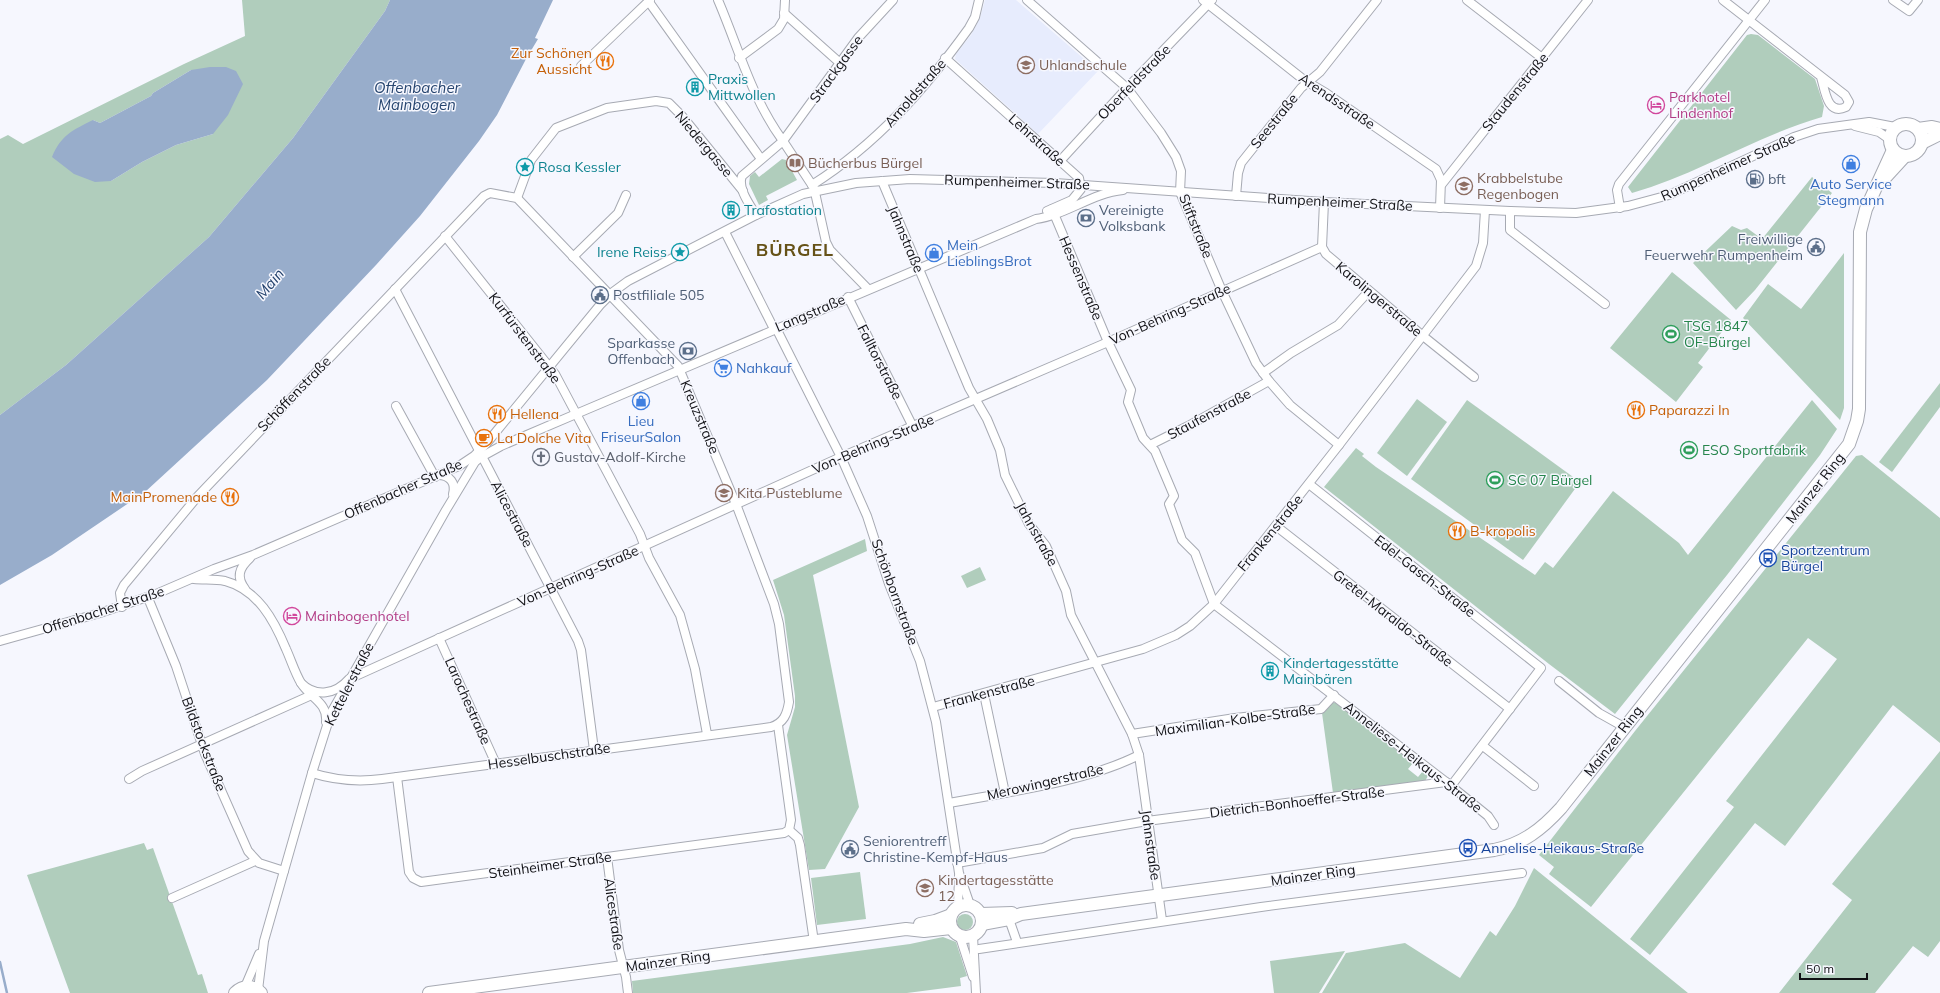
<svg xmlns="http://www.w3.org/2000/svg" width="1940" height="993" font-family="Mulish,sans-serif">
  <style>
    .built { fill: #e7ecfd }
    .green { fill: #b0cdbc; fill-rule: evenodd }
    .water { fill: #98adcb }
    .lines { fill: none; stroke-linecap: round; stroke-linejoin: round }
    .stream { stroke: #98adcb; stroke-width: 2.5 }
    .street-casing { stroke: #a7aab3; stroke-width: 10 }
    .secondary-casing { stroke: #a7aab3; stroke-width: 14 }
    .street { stroke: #fff; stroke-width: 8 }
    .secondary { stroke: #fff; stroke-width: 12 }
    .labels { text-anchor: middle; stroke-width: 3; stroke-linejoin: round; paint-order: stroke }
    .food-label { font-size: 14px; fill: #c56008; stroke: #f6f7fe; text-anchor: start }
    .education-label { font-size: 14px; fill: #785e54; stroke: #f6f7fe; text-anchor: start }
    .street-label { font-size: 14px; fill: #111115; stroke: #f6f7fe }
    .culture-label { font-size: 14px; fill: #0d838f; stroke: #f6f7fe; text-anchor: start }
    .hotel-label { font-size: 14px; fill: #b23c85; stroke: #f6f7fe; text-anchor: start }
    .service-label { font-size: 14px; fill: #4e5e75; stroke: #f6f7fe; text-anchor: start }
    .shop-label { font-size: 14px; fill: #366cbe; stroke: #f6f7fe }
    .leisure-label { font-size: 14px; fill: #27864d; stroke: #f6f7fe; text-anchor: start }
    .worship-label { font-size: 14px; fill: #5b616d; stroke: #f6f7fe; text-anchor: start }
    .transit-label { font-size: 14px; fill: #164399; stroke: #f6f7fe; text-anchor: start }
    .water-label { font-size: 15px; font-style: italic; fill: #27456f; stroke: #f6f7fe }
    .district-label { font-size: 18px; font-weight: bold; letter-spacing: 1px; fill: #665217; stroke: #f6f7fe }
  </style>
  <rect width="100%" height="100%" fill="#f6f7fe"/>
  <polygon class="built" points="985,0 1016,0 1098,71 1038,134 955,59 956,54 971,35 980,18"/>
  <g class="green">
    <path d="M242,0H390L385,11L293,138L209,237L66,365L0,415V139L8,135L23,144L184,64L245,36ZM191,70L213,134L176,145L142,162L111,181L93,120L100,123L151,96L153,93Z"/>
    <path d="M1751,34L1758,35L1815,79L1824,106L1822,117C1756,136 1698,174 1632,193L1628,187L1747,35Z"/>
    <polygon points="782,159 786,160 797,180 766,196 768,200 759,205 749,184 750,176 755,172 759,177"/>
    <polygon points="1812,177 1832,193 1755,290 1736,310 1693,263 1732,226 1741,230 1747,228 1762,239"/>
    <polygon points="1844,253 1844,408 1840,420 1743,318 1768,284 1801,309"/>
    <polygon points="1672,272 1731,320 1698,363 1703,367 1676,402 1610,348"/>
    <polygon points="1940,383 1940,407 1892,472 1879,462"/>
    <polygon points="1417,399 1447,422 1407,476 1377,453"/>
    <polygon points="1467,400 1580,482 1523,560 1411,479"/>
    <polygon points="1812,400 1837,429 1820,455 1727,575 1615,714 1549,664 1324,487 1356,448 1364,454 1362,456 1376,467 1535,575 1545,562 1553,568 1613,491 1679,543 1688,555"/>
    <polygon points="1862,455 1940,518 1940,743 1893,705 1785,846 1755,823 1650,955 1630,939 1734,807 1726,801 1837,659 1808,638 1591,907 1549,874 1554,867 1539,855 1635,731 1856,456"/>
    <polygon points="865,539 867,551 813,575 859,807 825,869 809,870 787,735 795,707 795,696 784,615 773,580"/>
    <polygon points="980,567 986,580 967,588 961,576"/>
    <polygon points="1330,703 1336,703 1413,763 1408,769 1418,777 1423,771 1428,776 1425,781 1333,793 1322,713"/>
    <polygon points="1940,751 1940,941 1928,957 1913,946 1875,993 1779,993 1852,900 1832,884"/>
    <polygon points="144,843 147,850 153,848 198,975 202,974 208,993 70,993 27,875"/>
    <polygon points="1534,868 1688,993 1322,993 1346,953 1405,943 1460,978 1490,931 1496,936 1515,906"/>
    <polygon points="860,872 866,919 817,925 811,878"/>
    <circle cx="965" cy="922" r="8"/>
    <polygon points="943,937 956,942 967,976 960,978 961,986 907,993 633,993 632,981 910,944"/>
    <polygon points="1345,951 1319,993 1274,993 1270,961"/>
  </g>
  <g class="water">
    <polygon points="390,0 553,0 535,38 538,39 526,59 497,115 479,141 420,216 376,265 267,380 145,492 52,555 0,585 0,415 66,365 209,237 293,138 385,11"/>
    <path d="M210,67H226L236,71L243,84L228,115L213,134L176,145L142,162L111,181L95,182L74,174L52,157C61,135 73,130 93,120L100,123L151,96L153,93L191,70Z"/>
  </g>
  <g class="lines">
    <polyline class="stream" points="0,962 7,993"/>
    <g class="street-casing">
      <g id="street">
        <path d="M718,0C739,49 751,97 783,141L858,38L893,0"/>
        <polyline points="1027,0 1127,88 1161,133 1176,157 1181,171 1180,192 1222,291 1256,363 1269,381 1290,405 1339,445"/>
        <polyline points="1203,0 1304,80 1326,93 1436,169 1441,180 1440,208"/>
        <polyline points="1467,0 1542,58"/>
        <path d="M1723,0L1845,95L1849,102L1846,107C1827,116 1825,90 1821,77"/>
        <polyline points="1893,0 1909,11 1918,0"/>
        <polyline points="649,2 761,159"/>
        <polyline points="784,13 840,63"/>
        <polyline points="739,58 778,29 784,19 785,0"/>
        <polyline points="945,58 1079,178 1081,189 1072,200 1047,211"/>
        <polyline points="581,66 650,0"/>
        <polyline points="1855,126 1879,132 1889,139"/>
        <polyline points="1060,161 1127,88 1212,0"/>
        <polyline points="882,181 969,388 987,419 1000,450 1005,475 1029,524 1046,546 1066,591 1071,615 1132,734 1139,755 1162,920"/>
        <polyline points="1442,184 1588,0"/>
        <path d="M812,185C877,144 925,89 969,28L975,17L979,0"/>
        <polyline points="1236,196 1238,173 1241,163 1301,88 1320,72 1377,0"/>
        <polyline points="517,198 531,160 556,128 607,108 656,101 669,103 682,116 743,191"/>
        <polyline points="1324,202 1322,247 1326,254 1423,336 1474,377"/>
        <polyline points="1620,208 1617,190 1619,184 1765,0"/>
        <polyline points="1052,209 1108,342 1131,390 1128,402 1143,438 1155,451 1174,496 1169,504 1182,540 1195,553 1214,604 1446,782 1488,816 1494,825"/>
        <polyline points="1510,211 1510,230 1605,304"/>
        <path d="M756,215C750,205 737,188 742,176L783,141L814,188L826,242L830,250L868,289"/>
        <polyline points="725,232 774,329"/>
        <polyline points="445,236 555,374 640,534 649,558 680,615 695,669 707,734"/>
        <polyline points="573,257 618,213 626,195"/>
        <polyline points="395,289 578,641 581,650 594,750"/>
        <polyline points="848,297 913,427"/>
        <polyline points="776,328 841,457 867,516 889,584 920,661 936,722 959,873 970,905"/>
        <polyline points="1263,373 1291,353 1338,325 1369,291"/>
        <polyline points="396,406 435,477"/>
        <polyline points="1150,445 1188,426 1269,381"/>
        <path d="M438,475C450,475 456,483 453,494"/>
        <polyline points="1309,484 1541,668 1451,786"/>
        <polyline points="1276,526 1510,709"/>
        <path d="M194,579C204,580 215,579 225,581C258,590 274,620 286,649C291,660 295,673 301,683C310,698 328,702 326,722"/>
        <path d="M245,589C236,577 239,568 250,558"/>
        <polyline points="148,598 176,666 205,754 248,851 259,863 284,871"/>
        <path d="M122,607L120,593L124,585L198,496L484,196L490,193L517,198L678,366L736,504L774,604L779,624L789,702C787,714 784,723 771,727L382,779C358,782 334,780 312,773"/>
        <polyline points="439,638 496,764"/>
        <polyline points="0,641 100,613 156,594 214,569 253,555 459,466 474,456 486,444 600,305 613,292 628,281 756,215 803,194 856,183 910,179 1055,183 1324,202 1510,211 1576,213 1628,206 1669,195 1794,137 1818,129 1869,122 1895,127"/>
        <polyline points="1559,681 1599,713 1624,727"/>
        <path d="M301,683C316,698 336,694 349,679L841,457L1108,342L1322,247"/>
        <polyline points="984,694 1005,793"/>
        <polyline points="933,707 1143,649 1176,635 1190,626 1214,604 1339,445 1476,266 1483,243 1485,210"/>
        <polyline points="1132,734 1235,718 1321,709 1334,695"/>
        <polyline points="1483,746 1534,786"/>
        <polyline points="397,777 409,872 413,878 421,882 784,833 789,830 791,820 778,725"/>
        <polyline points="129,779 142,771 316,693"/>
        <path d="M949,803C1008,792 1086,782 1139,755"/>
        <polyline points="789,830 798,838 800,845 814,942"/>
        <polyline points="607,857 619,950 626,977 628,993"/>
        <polyline points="957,863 1043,848 1072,834 1147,821 1446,782"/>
        <polyline points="172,898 255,861"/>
        <polyline points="958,907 959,876"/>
        <polyline points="1009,919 1017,942"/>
        <polyline points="973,936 976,993"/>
        <polyline points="960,937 973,977"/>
        <polyline points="979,949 1261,907 1522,873"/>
        <polyline points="245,987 259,954"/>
        <path d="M258,990L264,941L312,773L331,713L446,510L475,462L481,457L501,446L576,414L1036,219C1066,215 1092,193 1123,190"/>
      </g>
    </g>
    <g class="secondary-casing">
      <g id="secondary">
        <circle cx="1906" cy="140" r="16"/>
        <polyline points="1918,129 1932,127 1940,129"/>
        <polyline points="1922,143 1940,134"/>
        <polyline points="1883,180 1905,156"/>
        <circle cx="966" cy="921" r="16"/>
        <polyline points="981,914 1012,913"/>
        <polyline points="920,924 935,921 951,915"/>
        <path d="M982,924L1009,919L1021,914L1494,850C1523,844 1542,829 1561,808L1849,444L1857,421L1859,409L1860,232L1866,209L1893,150"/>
        <path d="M235,993C243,985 253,985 261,993"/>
        <polyline points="429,993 906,929 924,931 951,928"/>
      </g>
    </g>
    <use href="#street" class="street"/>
    <use href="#secondary" class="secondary"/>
  </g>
  <defs>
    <g id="restaurant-ring" transform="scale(0.9)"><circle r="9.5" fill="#f6f7fe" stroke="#e8710a" stroke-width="1.5"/><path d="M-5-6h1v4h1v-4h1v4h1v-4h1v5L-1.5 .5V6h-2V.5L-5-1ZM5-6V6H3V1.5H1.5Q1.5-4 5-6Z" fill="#e8710a"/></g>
    <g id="school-ring" transform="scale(0.9)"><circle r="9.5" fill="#f6f7fe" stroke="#8d6e63" stroke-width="1.5"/><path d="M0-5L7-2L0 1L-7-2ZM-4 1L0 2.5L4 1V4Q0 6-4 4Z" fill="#8d6e63"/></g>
    <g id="building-ring" transform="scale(0.9)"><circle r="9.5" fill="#f6f7fe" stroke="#0f9aa8" stroke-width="1.5"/><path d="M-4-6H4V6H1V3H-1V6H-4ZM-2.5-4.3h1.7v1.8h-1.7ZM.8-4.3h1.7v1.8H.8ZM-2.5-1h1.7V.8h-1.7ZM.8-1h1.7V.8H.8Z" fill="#0f9aa8"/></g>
    <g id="hotel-ring" transform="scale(0.9)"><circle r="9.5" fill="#f6f7fe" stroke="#d1479c" stroke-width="1.5"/><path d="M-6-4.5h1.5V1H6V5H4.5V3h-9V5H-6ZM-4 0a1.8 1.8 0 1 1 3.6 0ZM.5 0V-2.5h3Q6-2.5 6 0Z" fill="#d1479c"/></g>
    <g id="library-ring" transform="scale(0.9)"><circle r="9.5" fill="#f6f7fe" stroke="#8d6e63" stroke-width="1.5"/><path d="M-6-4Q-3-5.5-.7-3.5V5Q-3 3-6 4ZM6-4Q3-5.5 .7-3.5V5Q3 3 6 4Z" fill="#8d6e63"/></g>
    <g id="shop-ring" transform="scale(0.9)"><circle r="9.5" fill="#f6f7fe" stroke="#3f7fe0" stroke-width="1.5"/><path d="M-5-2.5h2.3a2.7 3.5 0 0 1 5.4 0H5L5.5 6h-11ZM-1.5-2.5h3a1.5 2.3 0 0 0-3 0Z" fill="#3f7fe0"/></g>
    <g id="sight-ring" transform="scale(0.9)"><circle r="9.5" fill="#f6f7fe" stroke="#0f9aa8" stroke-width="1.5"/><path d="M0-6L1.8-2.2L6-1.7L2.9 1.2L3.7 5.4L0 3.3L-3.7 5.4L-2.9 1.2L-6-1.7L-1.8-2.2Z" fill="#0f9aa8"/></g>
    <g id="fuel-ring" transform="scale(0.9)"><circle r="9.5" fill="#f6f7fe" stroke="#5c6f8a" stroke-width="1.5"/><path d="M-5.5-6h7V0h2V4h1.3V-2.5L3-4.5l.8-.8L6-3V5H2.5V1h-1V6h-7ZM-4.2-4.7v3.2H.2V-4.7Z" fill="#5c6f8a"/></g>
    <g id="bank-ring" transform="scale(0.9)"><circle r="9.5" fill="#f6f7fe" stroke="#5c6f8a" stroke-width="1.5"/><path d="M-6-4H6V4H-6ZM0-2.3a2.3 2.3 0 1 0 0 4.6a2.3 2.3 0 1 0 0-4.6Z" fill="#5c6f8a"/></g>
    <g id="civic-ring" transform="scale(0.9)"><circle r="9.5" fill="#f6f7fe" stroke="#5c6f8a" stroke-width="1.5"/><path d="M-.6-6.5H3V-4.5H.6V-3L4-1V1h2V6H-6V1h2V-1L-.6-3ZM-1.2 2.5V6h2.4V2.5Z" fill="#5c6f8a"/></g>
    <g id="stadium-ring" transform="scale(0.9)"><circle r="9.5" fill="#f6f7fe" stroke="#2e9e5b" stroke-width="1.5"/><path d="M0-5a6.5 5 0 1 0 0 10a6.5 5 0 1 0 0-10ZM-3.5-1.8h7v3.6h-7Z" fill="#2e9e5b"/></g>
    <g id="supermarket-ring" transform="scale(0.9)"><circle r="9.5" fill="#f6f7fe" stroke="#3f7fe0" stroke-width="1.5"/><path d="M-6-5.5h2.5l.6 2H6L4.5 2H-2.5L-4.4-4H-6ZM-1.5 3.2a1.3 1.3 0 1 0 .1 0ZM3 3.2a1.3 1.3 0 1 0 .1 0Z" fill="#3f7fe0"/></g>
    <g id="cafe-ring" transform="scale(0.9)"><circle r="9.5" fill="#f6f7fe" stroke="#e8710a" stroke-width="1.5"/><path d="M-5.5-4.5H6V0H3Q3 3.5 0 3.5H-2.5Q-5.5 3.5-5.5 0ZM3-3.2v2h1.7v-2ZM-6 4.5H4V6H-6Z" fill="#e8710a"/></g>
    <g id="church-ring" transform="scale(0.9)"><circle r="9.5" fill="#f6f7fe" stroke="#6b7280" stroke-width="1.5"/><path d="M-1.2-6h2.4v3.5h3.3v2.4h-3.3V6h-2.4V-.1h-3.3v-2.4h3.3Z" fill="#6b7280"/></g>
    <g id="bus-ring" transform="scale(0.9)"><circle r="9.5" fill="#f6f7fe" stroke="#1a4fb4" stroke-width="1.5"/><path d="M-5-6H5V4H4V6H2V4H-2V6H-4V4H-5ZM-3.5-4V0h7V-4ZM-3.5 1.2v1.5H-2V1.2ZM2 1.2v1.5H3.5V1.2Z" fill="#1a4fb4"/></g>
  </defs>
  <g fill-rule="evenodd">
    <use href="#restaurant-ring" x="605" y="61"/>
    <use href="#school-ring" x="1026" y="65"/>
    <use href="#building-ring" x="695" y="87"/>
    <use href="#hotel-ring" x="1656" y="105"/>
    <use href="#library-ring" x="795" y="163"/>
    <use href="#shop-ring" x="1851" y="164"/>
    <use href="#sight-ring" x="525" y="167"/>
    <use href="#fuel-ring" x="1755" y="179"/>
    <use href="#school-ring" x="1464" y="186"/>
    <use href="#building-ring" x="731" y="210"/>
    <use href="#bank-ring" x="1086" y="218"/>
    <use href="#civic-ring" x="1816" y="247"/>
    <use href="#sight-ring" x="680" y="252"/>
    <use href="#shop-ring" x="934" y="253"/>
    <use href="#civic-ring" x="600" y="295"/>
    <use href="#stadium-ring" x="1671" y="334"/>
    <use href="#bank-ring" x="688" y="351"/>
    <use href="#supermarket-ring" x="723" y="368"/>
    <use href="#shop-ring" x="641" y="401"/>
    <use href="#restaurant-ring" x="1636" y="410"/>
    <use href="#restaurant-ring" x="497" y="414"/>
    <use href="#cafe-ring" x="484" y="438"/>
    <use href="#stadium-ring" x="1689" y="450"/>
    <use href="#church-ring" x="541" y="457"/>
    <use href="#stadium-ring" x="1495" y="480"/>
    <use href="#school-ring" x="724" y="493"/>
    <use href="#restaurant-ring" x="230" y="497"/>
    <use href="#restaurant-ring" x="1457" y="531"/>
    <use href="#bus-ring" x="1768" y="558"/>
    <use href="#hotel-ring" x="292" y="616"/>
    <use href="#building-ring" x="1270" y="671"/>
    <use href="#bus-ring" x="1468" y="848"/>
    <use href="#civic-ring" x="850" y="849"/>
    <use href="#school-ring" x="925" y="888"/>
  </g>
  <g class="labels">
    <g class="food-label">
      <text x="592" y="58" text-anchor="end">Zur Schönen<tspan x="592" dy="16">Aussicht</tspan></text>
      <text x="1649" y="415">Paparazzi In</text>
      <text x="510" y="419">Hellena</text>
      <text x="497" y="443">La Dolche Vita</text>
      <text x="217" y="502" text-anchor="end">MainPromenade</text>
      <text x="1470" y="536">B-kropolis</text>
    </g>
    <g class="education-label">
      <text x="1039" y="70">Uhlandschule</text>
      <text x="808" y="168">Bücherbus Bürgel</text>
      <text x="1477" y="183">Krabbelstube<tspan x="1477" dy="16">Regenbogen</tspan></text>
      <text x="737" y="498">Kita Pusteblume</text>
      <text x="938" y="885">Kindertagesstätte<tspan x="938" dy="16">12</tspan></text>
    </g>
    <g class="street-label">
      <text transform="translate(836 69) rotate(-54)" y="5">Strackgasse</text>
      <text transform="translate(1134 82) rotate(-46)" y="5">Oberfeldstraße</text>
      <text transform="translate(1515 92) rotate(-51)" y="5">Staudenstraße</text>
      <text transform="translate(915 93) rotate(-49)" y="5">Arnoldstraße</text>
      <text transform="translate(1337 101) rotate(34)" y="5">Arendsstraße</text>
      <text transform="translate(1274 121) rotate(-51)" y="5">Seestraße</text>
      <text transform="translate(1037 140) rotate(42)" y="5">Lehrstraße</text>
      <text transform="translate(704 144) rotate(50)" y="5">Niedergasse</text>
      <text transform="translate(1728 167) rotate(-24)" y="5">Rumpenheimer Straße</text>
      <text transform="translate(1017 182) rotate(2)" y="5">Rumpenheimer Straße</text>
      <text transform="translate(1340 202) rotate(3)" y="5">Rumpenheimer Straße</text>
      <text transform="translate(1196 226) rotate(68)" y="5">Stiftstraße</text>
      <text transform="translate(906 239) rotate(67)" y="5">Jahnstraße</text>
      <text transform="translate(1081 278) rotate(67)" y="5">Hessenstraße</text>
      <text transform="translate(1379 299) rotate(40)" y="5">Karolingerstraße</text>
      <text transform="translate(810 313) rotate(-23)" y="5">Langstraße</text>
      <text transform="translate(1170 314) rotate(-24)" y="5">Von-Behring-Straße</text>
      <text transform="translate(525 338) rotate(53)" y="5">Kurfürstenstraße</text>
      <text transform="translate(880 362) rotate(63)" y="5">Falltorstraße</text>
      <text transform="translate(294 394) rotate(-46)" y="5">Schöffenstraße</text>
      <text transform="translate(1209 414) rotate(-28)" y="5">Staufenstraße</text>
      <text transform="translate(700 417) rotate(67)" y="5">Kreuzstraße</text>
      <text transform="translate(873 444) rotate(-23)" y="5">Von-Behring-Straße</text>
      <text transform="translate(1815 488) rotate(-52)" y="5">Mainzer Ring</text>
      <text transform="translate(403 489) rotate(-24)" y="5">Offenbacher Straße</text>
      <text transform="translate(512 514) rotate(62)" y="5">Alicestraße</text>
      <text transform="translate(1270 533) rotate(-51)" y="5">Frankenstraße</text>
      <text transform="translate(1037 534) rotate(61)" y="5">Jahnstraße</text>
      <text transform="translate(578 576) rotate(-24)" y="5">Von-Behring-Straße</text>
      <text transform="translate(1425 576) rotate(38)" y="5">Edel-Gasch-Straße</text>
      <text transform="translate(895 592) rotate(70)" y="5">Schönbornstraße</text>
      <text transform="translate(103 610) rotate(-18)" y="5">Offenbacher Straße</text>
      <text transform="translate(1393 618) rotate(38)" y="5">Gretel-Maraldo-Straße</text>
      <text transform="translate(349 684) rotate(-63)" y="5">Kettelerstraße</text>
      <text transform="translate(989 692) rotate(-15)" y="5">Frankenstraße</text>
      <text transform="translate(468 701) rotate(66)" y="5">Larochestraße</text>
      <text transform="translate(1235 720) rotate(-8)" y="5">Maximilian-Kolbe-Straße</text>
      <text transform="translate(1613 741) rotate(-52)" y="5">Mainzer Ring</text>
      <text transform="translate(204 744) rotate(69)" y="5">Bildstockstraße</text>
      <text transform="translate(549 756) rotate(-8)" y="5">Hesselbuschstraße</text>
      <text transform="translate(1413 757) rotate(38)" y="5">Anneliese-Heikaus-Straße</text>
      <text transform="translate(1045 782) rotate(-13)" y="5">Merowingerstraße</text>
      <text transform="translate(1297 802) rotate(-7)" y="5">Dietrich-Bonhoeffer-Straße</text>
      <text transform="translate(1151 845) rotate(82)" y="5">Jahnstraße</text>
      <text transform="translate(550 865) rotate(-8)" y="5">Steinheimer Straße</text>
      <text transform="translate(1313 875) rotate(-8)" y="5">Mainzer Ring</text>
      <text transform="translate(614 914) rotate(82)" y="5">Alicestraße</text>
      <text transform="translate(668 961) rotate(-8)" y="5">Mainzer Ring</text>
    </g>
    <g class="culture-label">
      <text x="708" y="84">Praxis<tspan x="708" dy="16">Mittwollen</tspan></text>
      <text x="538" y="172">Rosa Kessler</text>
      <text x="744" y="215">Trafostation</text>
      <text x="667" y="257" text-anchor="end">Irene Reiss</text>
      <text x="1283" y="668">Kindertagesstätte<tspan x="1283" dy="16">Mainbären</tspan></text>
    </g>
    <g class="hotel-label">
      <text x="1669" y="102">Parkhotel<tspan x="1669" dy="16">Lindenhof</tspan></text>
      <text x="305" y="621">Mainbogenhotel</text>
    </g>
    <g class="service-label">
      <text x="1768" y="184">bft</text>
      <text x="1099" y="215">Vereinigte<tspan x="1099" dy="16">Volksbank</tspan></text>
      <text x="1803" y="244" text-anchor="end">Freiwillige<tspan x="1803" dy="16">Feuerwehr Rumpenheim</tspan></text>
      <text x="613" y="300">Postfiliale 505</text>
      <text x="675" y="348" text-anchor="end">Sparkasse<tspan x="675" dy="16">Offenbach</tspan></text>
      <text x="863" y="846">Seniorentreff<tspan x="863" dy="16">Christine-Kempf-Haus</tspan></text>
    </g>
    <g class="shop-label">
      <text x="1851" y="189">Auto Service<tspan x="1851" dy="16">Stegmann</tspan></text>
      <text x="947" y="250" text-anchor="start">Mein<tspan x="947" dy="16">LieblingsBrot</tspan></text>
      <text x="736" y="373" text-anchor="start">Nahkauf</text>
      <text x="641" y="426">Lieu<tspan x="641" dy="16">FriseurSalon</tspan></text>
    </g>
    <g class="leisure-label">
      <text x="1684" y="331">TSG 1847<tspan x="1684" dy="16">OF-Bürgel</tspan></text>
      <text x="1702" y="455">ESO Sportfabrik</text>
      <text x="1508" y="485">SC 07 Bürgel</text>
    </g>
    <g class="worship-label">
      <text x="554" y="462">Gustav-Adolf-Kirche</text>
    </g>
    <g class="transit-label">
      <text x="1781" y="555">Sportzentrum<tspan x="1781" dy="16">Bürgel</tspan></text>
      <text x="1481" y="853">Annelise-Heikaus-Straße</text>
    </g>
    <g class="water-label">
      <text x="417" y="93">Offenbacher<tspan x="417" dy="17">Mainbogen</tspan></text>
      <text transform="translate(270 284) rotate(-50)" y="5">Main</text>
    </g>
    <g class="district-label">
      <text x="795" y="256">BÜRGEL</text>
    </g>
  </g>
  <path d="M1800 973v6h67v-6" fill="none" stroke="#111115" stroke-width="2"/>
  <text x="1806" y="973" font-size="12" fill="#111115" stroke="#f6f7fe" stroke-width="3" paint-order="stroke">50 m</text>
</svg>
